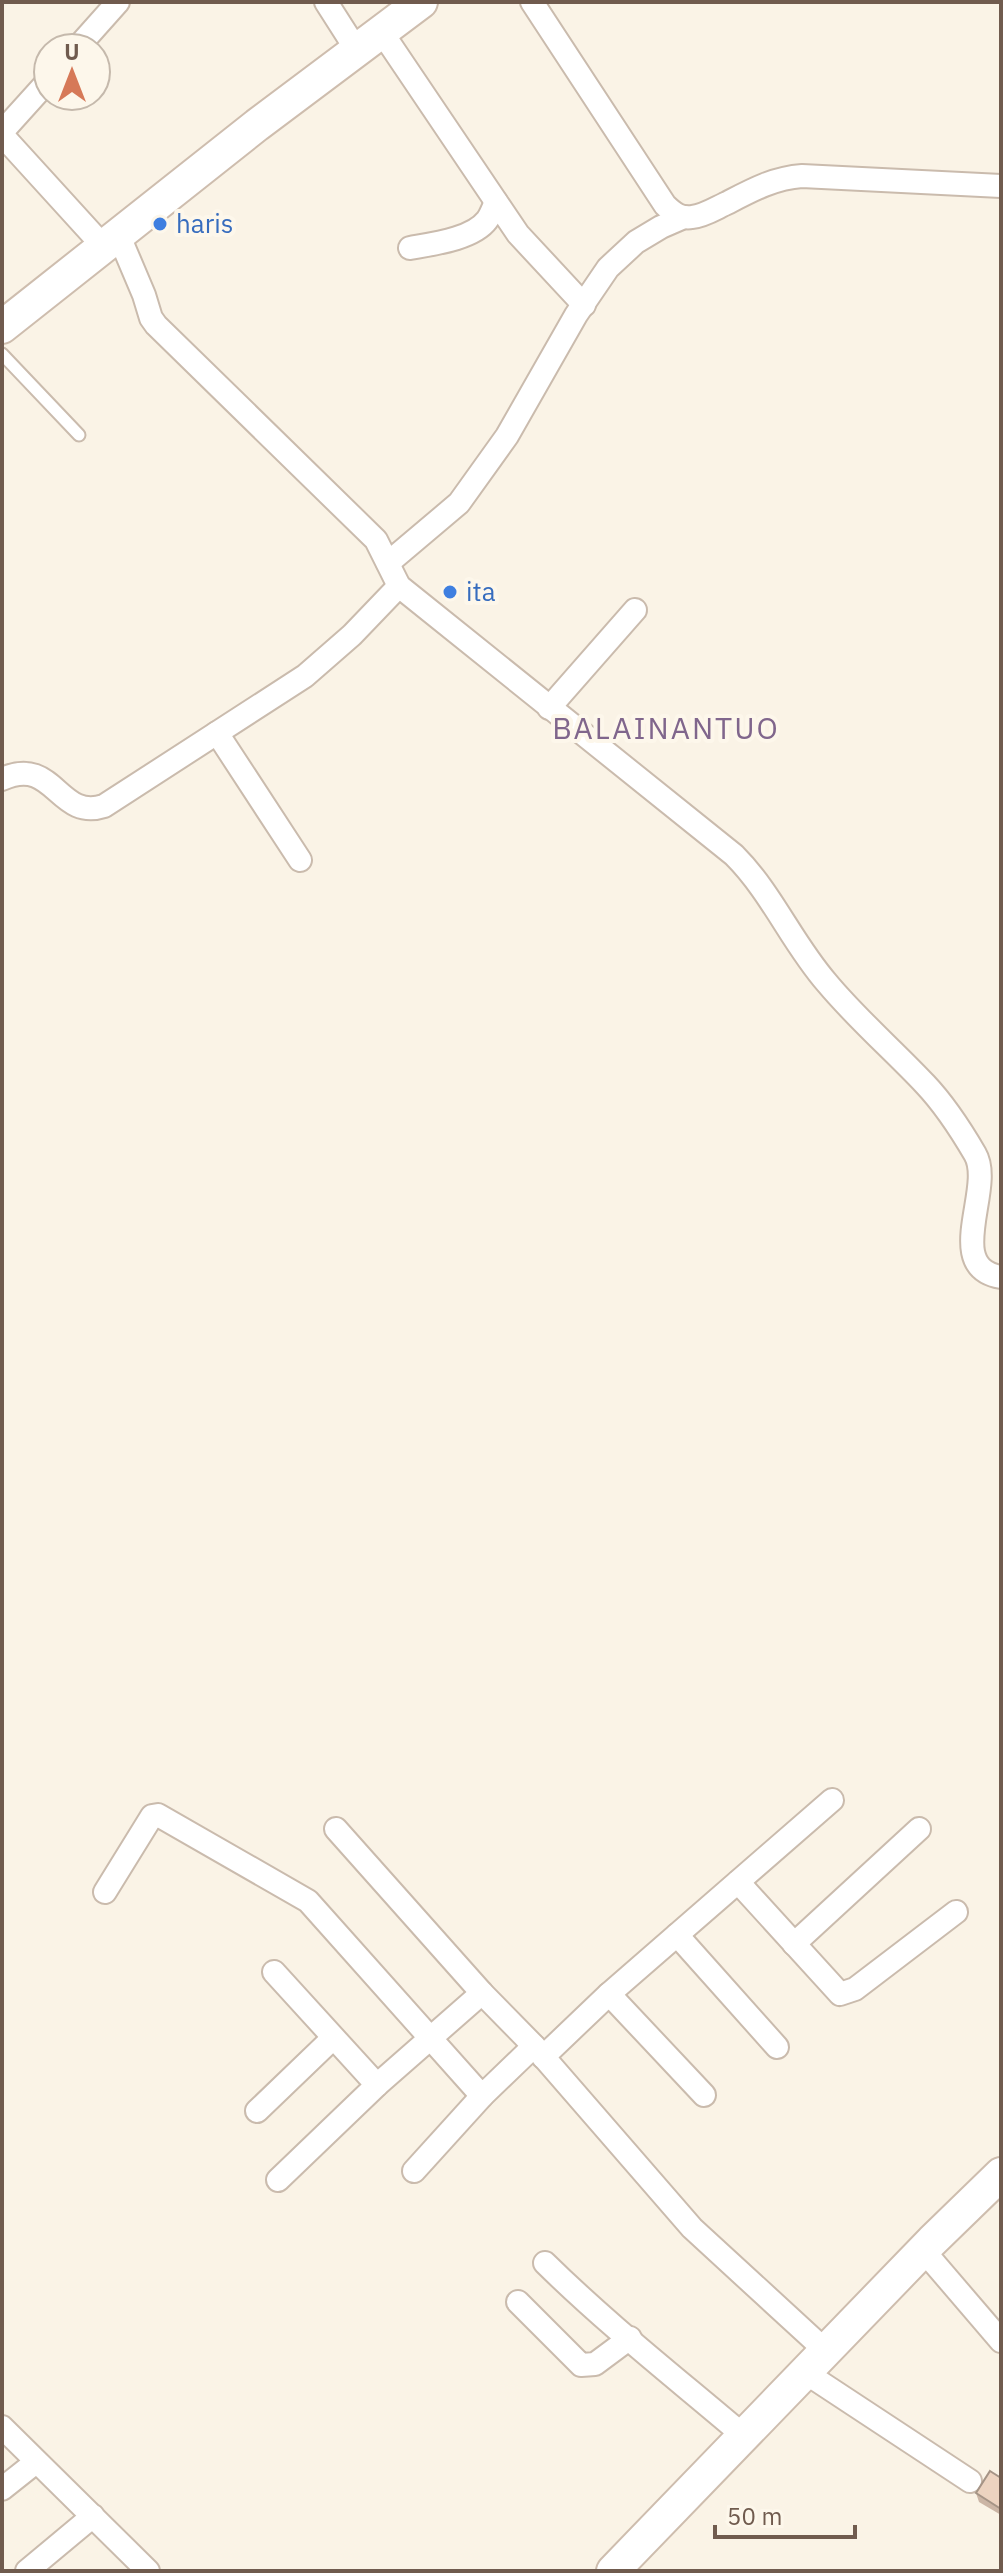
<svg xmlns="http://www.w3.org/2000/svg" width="1003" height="2573" font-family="'IBM Plex Sans',sans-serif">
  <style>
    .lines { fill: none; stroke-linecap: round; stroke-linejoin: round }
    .lane-casing { stroke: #cabbad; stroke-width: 15 }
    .street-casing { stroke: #cabbad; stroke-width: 26 }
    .secondary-casing { stroke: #cebdae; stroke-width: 36 }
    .lane { stroke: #fff; stroke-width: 11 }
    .street { stroke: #fff; stroke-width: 22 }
    .secondary { stroke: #fff; stroke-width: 32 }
    .wall { fill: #cbb5a5 }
    .building { fill: #ecd3c0; stroke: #a59486; stroke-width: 2 }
    .shop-dot { fill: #3f7fe0; stroke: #fdf7eb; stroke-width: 3 }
    .labels { text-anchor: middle; stroke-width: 8; stroke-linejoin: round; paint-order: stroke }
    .shop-label { font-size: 26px; fill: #366cbe; stroke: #fdf7eb; text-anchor: start }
    .quarter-label { font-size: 30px; letter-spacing: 2px; fill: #80668c; stroke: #fdf7eb }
  </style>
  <rect width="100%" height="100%" fill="#faf3e6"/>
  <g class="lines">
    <g class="lane-casing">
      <polyline id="lane" points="2,354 79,435"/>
    </g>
    <g class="street-casing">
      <g id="street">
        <polyline points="326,2 356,49"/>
        <path d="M532,2L665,205C673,213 681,219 692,217C704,216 716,208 727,203C752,190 774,178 802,176L1001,186"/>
        <polyline points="381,31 518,234 584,305"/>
        <polyline points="77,48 118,2"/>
        <polyline points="2,132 48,81"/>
        <polyline points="2,135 104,247"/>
        <path d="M119,236L144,295L151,318L156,325L376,540L399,586L734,855C772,893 792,943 827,983C857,1019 893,1050 925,1084C944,1104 961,1130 975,1154C995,1188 942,1267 1001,1277"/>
        <path d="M410,248C432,244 473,239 487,220C491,215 493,208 496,202"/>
        <polyline points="388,563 459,503 507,436 576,315 608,268 636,242 661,227 684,217"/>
        <polyline points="549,708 635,610"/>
        <polyline points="217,733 300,860"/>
        <path d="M2,779C55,755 57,821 104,806L305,676L352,635L399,586"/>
        <polyline points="336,1829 482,1993 534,2046 692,2228 827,2352"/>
        <polyline points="738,1882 840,1994 855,1989 956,1912"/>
        <polyline points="105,1892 152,1816 158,1815 308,1901 482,2096 534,2046"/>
        <polyline points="677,1935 777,2047"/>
        <polyline points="794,1944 919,1829"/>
        <polyline points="274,1972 377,2085"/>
        <polyline points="609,1994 704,2095"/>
        <polyline points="543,2057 609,1994 832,1800"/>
        <polyline points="257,2111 333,2038"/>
        <polyline points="414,2171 482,2096"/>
        <polyline points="278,2180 377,2085 482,1993"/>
        <polyline points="923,2250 1001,2341"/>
        <path d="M545,2263C608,2325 677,2379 744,2436"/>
        <polyline points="518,2302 581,2365 595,2364 630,2338"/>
        <polyline points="806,2373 970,2481"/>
        <polyline points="2,2427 148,2571"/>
        <polyline points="2,2489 36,2462"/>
        <polyline points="27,2571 93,2516"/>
      </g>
    </g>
    <g class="secondary-casing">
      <g id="secondary">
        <polyline points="2,327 257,125 421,2"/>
        <polyline points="613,2571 932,2241 1001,2174"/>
      </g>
    </g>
    <use href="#lane" class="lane"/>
    <use href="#street" class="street"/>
    <use href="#secondary" class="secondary"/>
  </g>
  <polygon class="wall" points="1001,2478 1001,2515 979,2502 976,2493"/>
  <polygon class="building" points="990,2471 1001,2478 1001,2509 976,2493"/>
  <g class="shop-dot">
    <circle cx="160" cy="224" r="8"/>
    <circle cx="450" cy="592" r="8"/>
  </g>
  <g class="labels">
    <g class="shop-label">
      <text x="176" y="233">haris</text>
      <text x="466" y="601">ita</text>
    </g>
    <g class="quarter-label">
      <text x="666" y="739">BALAINANTUO</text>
    </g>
  </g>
  <rect width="1003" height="2573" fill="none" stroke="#705b4e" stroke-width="8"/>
  <g transform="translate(72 72)"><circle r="38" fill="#fdf7eb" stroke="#c5b9ac" stroke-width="2"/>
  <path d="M0-6L14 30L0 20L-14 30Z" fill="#d67958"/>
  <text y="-12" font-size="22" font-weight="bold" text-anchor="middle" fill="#705b4e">U</text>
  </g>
  <path d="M715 2525v12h140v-12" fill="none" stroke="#705b4e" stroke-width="4"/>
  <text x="727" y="2525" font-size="24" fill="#705b4e" stroke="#fdf7eb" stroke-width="6" paint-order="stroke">50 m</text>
</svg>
